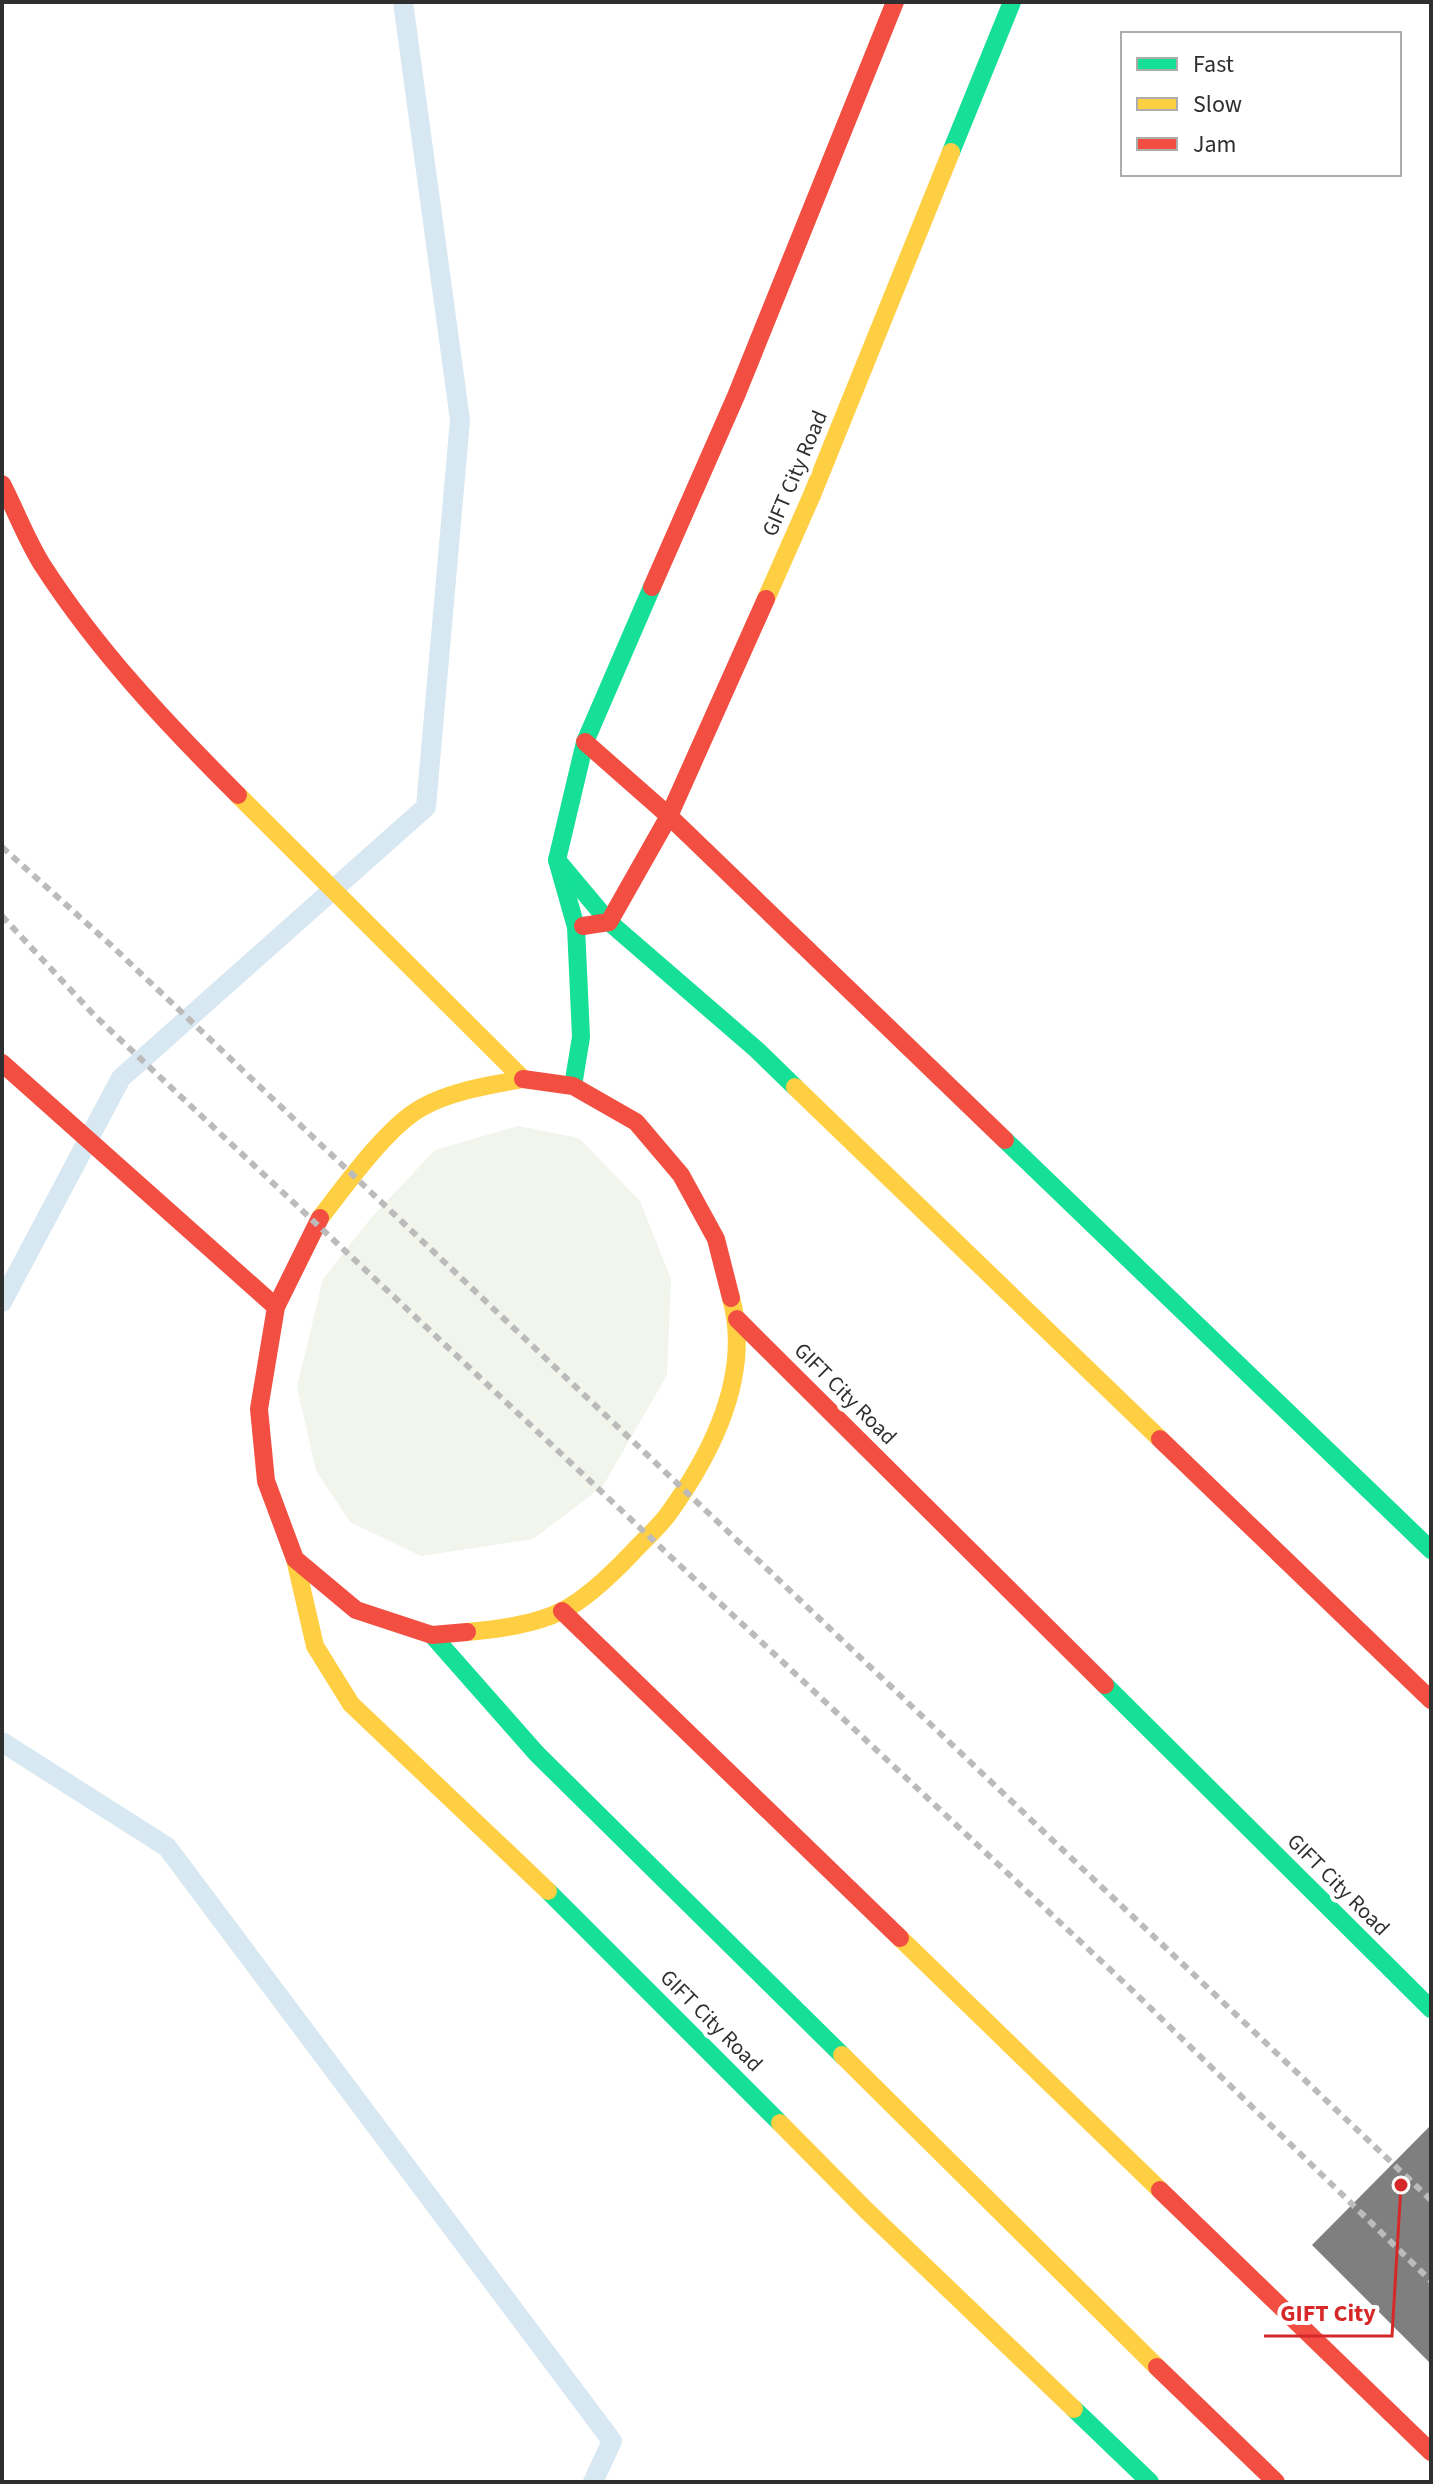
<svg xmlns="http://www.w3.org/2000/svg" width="1433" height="2484" font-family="'Source Sans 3',sans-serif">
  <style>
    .green { fill: #f1f5ec }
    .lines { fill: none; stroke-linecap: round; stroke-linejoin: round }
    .stream { stroke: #d8e8f2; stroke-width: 20 }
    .building { fill: #7f7f7f }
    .fast { stroke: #16e098; stroke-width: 18 }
    .slow { stroke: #ffcf43; stroke-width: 18 }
    .jam { stroke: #f24e42; stroke-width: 18 }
    .rail { stroke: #bbb; stroke-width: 6; stroke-dasharray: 8 6; stroke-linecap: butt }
    .labels { text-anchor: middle; stroke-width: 8; stroke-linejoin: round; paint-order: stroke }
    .street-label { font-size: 22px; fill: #2f2f2f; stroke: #fff }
    .leader { fill: none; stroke: #d62828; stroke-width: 3 }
    .callout-dot { fill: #d62828; stroke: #fff; stroke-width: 3 }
    .callout-label { font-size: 24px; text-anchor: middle; font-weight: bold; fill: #d62828; stroke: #fff; stroke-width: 8; stroke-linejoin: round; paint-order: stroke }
  </style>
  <rect width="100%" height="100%" fill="#fff"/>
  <polygon class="green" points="518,1126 579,1138 640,1201 671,1279 667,1375 603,1486 533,1539 421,1556 350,1522 316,1471 297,1387 323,1279 371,1218 435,1150"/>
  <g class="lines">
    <g class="stream">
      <polyline points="2,1302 121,1078 426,807 460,420 403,2"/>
      <polyline points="2,1742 167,1847 612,2441 593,2482"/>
    </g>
  </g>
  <polygon class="building" points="1431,2125 1431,2364 1312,2245"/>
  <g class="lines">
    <g class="fast">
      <polyline points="951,152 1012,2"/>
      <polyline points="557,860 609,922 757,1050 795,1087"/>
      <polyline points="573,1086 581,1037 576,927 557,860 585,742 652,587"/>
      <polyline points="1005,1140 1431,1550"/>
      <polyline points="432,1635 537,1754 842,2055"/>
      <polyline points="1105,1685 1431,2009"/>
      <polyline points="548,1891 780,2123"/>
      <polyline points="1074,2409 1150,2482"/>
    </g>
    <g class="slow">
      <polyline points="766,599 812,495 951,152"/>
      <polyline points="238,795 523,1079"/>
      <polyline points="795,1087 1160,1439"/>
      <path d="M320,1218C346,1185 386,1128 421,1108C450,1091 491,1085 523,1079"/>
      <polyline points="295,1559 315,1646 351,1704 548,1891"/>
      <path d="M467,1632C498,1629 533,1625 562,1611C586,1599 613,1573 632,1553C644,1540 659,1527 669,1513C713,1452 752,1374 731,1298"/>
      <polyline points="900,1938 1160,2190"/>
      <polyline points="842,2055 1157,2367"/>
      <polyline points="780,2123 866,2210 1074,2409"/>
    </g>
    <g class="jam">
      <path d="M2,484C16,511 27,541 43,566C98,651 167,724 238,795"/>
      <polyline points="652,587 736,396 895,2"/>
      <polyline points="585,742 669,816 1005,1140"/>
      <polyline points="583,926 609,922 669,816 766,599"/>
      <polyline points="2,1063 276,1307"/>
      <polyline points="523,1079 573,1086 636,1122 681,1175 716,1239 731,1298"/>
      <polyline points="320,1218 276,1307 259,1409 266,1481 295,1559 356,1610 432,1635 467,1632"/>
      <polyline points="737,1319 1105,1685"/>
      <polyline points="1160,1439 1431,1700"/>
      <polyline points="562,1611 900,1938"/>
      <polyline points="1160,2190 1431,2452"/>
      <polyline points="1157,2367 1276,2482"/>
    </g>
    <g class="rail">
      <polyline points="2,847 113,947 1431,2200"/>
      <polyline points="2,916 94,1015 1133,1991 1431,2281"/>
    </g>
  </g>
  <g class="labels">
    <g class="street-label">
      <text transform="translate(794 473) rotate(-67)" y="8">GIFT City Road</text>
      <text transform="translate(846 1393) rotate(45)" y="8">GIFT City Road</text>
      <text transform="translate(1339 1884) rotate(45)" y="8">GIFT City Road</text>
      <text transform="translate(712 2020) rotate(45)" y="8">GIFT City Road</text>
    </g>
  </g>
  <path class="leader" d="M1401 2185L1392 2336H1264"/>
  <circle class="callout-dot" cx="1401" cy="2185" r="8"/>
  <g class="callout-label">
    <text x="1328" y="2321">GIFT City</text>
  </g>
  <rect width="1433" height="2484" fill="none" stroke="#2f2f2f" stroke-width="8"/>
  <rect x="1121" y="32" width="280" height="144" fill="#ffffff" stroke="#acacac" stroke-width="2"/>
  <rect x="1137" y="58" width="40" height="12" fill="#16e098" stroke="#acacac" stroke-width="2"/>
  <text x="1193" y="72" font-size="24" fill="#2f2f2f">Fast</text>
  <rect x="1137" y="98" width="40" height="12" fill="#ffcf43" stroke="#acacac" stroke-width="2"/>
  <text x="1193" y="112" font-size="24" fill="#2f2f2f">Slow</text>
  <rect x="1137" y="138" width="40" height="12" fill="#f24e42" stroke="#acacac" stroke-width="2"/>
  <text x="1193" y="152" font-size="24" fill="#2f2f2f">Jam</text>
</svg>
